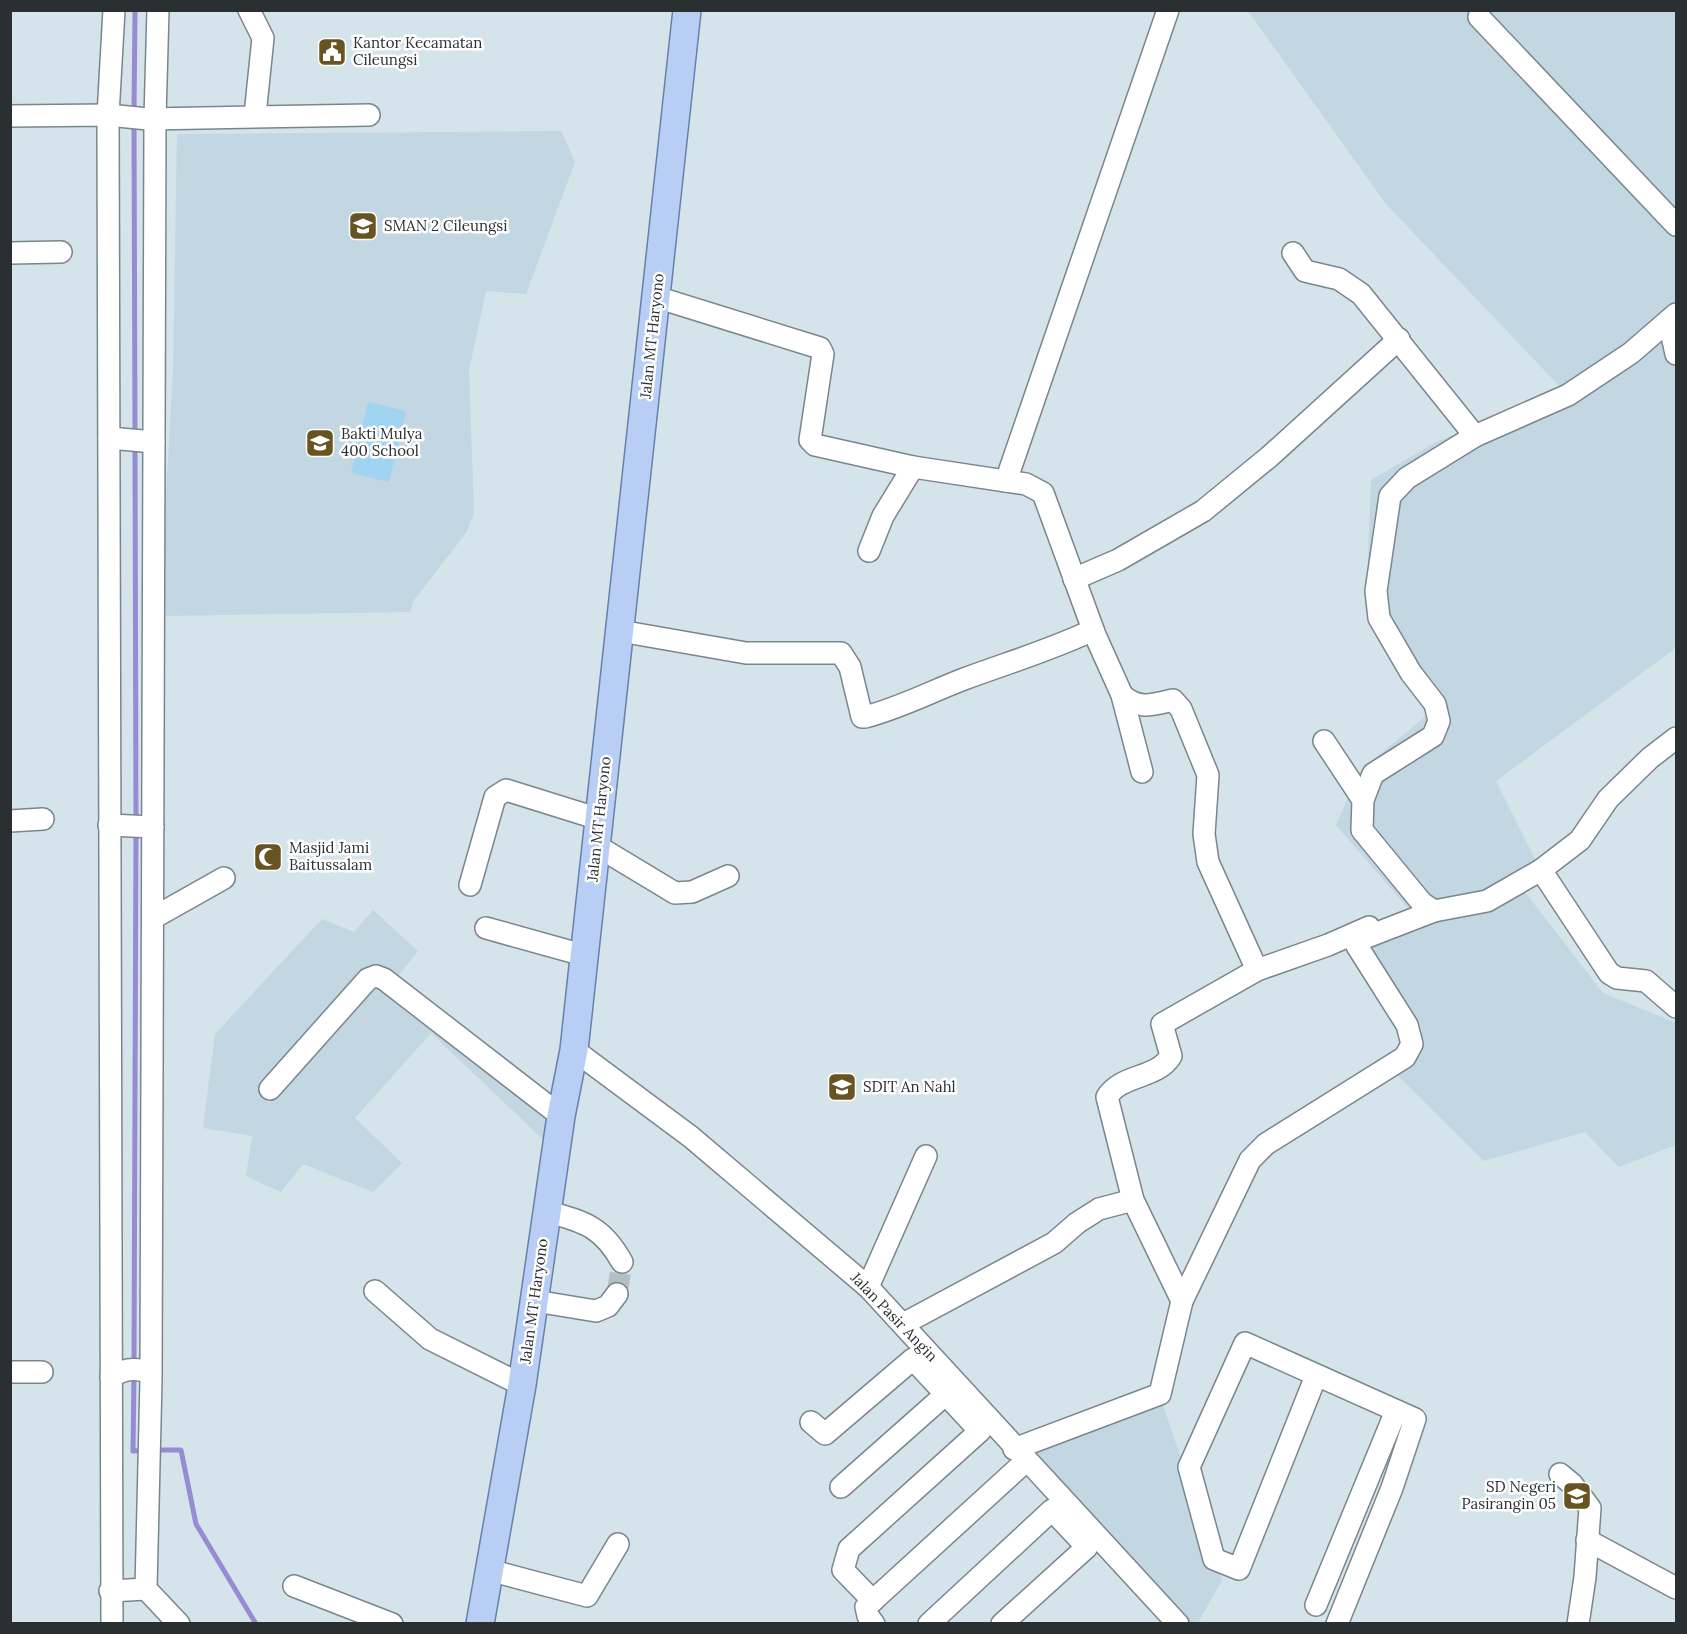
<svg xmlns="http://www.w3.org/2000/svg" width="1687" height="1634" font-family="Lora,serif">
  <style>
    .built { fill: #c2d7e1 }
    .green { fill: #a0d4f1 }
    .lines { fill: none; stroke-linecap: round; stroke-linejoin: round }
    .stream { stroke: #978bd4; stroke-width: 5 }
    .minor-tunnel { stroke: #b3bfc5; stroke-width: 21; stroke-dasharray: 21 10; stroke-linecap: butt }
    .minor-casing { stroke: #7a868d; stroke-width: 24 }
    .major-casing { stroke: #6781ab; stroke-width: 30 }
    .minor { stroke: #fff; stroke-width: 21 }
    .major { stroke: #b8cef4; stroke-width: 27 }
    .labels { text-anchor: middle; stroke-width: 5; stroke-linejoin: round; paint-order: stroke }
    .poi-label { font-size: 15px; fill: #2a2f32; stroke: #fff; text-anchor: start }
    .street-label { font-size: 15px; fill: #2a2f32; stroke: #fff }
  </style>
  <rect width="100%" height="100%" fill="#d5e3ea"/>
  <g class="built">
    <polygon points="1248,11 1676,11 1676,642 1673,650 1496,781 1536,861 1518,883 1603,993 1676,1023 1676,1145 1619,1167 1585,1132 1484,1161 1392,1070 1423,1040 1368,945 1413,914 1336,825 1360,771 1427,715 1366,607 1371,480 1436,442 1563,390 1386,204"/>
    <polygon points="561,131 575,162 526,294 486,291 469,370 474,513 466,533 414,600 410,612 159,616 173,373 177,134"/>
    <polygon points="373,910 418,951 395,980 556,1103 550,1146 431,1033 355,1118 402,1163 373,1192 303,1164 281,1192 246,1176 252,1136 203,1128 215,1034 322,919 354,932"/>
    <polygon points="1161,1399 1222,1580 1198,1623 1183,1623 1026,1447"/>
  </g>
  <polygon class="green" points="368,402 406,411 389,482 351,473"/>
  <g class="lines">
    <g class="stream">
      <polyline points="134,113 135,10"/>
      <polyline points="134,123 135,434"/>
      <polyline points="135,444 136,821"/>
      <polyline points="134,1364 136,831"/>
      <polyline points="134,1374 133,1451 146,1450"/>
      <polyline points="155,1450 181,1450 196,1524 256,1624"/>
    </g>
    <polyline class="minor-tunnel" points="617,1294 622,1262"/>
    <g class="minor-casing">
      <g id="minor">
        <polyline points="158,10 155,118 151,1380 146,1589 179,1624"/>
        <polyline points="249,10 263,38 255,115"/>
        <polyline points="1479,17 1676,225"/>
        <polyline points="10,116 108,115 148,119 369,115"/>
        <polyline points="10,253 61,252"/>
        <polyline points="1293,253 1305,271 1339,279 1361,294 1475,436"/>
        <polyline points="656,297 820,348 823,354 810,440 815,445 913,467 1026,484 1043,493 1095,635 1122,695 1142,772"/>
        <polyline points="1676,316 1671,331 1676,354"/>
        <polyline points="109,438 154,442"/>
        <polyline points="1006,481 1168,10"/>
        <polyline points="869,551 883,516 913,467"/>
        <polyline points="1074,579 1118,560 1203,511 1269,457 1399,339"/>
        <path d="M620,631L746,653H841L850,667L862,717H865C900,708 930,692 964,679C1007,663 1051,650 1093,630"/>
        <path d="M1122,695C1139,710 1152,705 1173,700L1181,709L1208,775L1204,834L1208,862L1257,970"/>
        <polyline points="1324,741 1363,800"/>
        <polyline points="10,821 43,819"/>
        <polyline points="109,825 153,827"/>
        <polyline points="597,846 675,893 692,892 728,876"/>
        <polyline points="1541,870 1609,973 1617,978 1646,981 1676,1007"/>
        <polyline points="470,885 495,797 506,790 599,819"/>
        <polyline points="1434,911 1422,903 1362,830 1363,800 1373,774 1433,736 1439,721 1435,704 1411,673 1379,618 1376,591 1390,496 1407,478 1475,436 1568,395 1631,353 1676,314"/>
        <polyline points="153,918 224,878"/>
        <polyline points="486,928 583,955"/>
        <polyline points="574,1050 691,1137 868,1287 1178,1624"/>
        <polyline points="270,1089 368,979 376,976 384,979 561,1116"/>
        <path d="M546,1211C584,1222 602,1226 622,1262"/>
        <polyline points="868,1287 926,1156"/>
        <polyline points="375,1291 430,1339 522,1385"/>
        <polyline points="535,1301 596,1311 608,1306 617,1294"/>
        <path d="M1182,1301L1133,1200L1107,1097C1121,1074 1157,1079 1171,1056L1162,1024L1257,970L1328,945L1369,927"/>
        <polyline points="905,1323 1054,1243 1077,1223 1099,1209 1133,1200"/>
        <polyline points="10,1372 42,1372"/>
        <polyline points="1316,1376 1239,1569 1214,1559 1189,1467 1245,1343 1415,1419 1392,1488 1337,1624"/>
        <path d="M111,1377C123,1369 136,1367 150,1373"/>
        <polyline points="811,1422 825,1434 913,1359 980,1431 849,1549 843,1570 873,1601"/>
        <polyline points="1014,1449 1160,1394 1182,1301 1250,1160 1266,1144 1405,1057 1412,1044 1407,1025 1357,946 1359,940 1434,911 1487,901 1541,870 1580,840 1608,799 1650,758 1676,738"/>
        <polyline points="1560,1474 1572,1484 1590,1508 1585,1577 1578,1624"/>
        <polyline points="841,1487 946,1394"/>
        <polyline points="1587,1540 1676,1588"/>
        <polyline points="489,1570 587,1596 618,1544"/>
        <polyline points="294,1586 392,1624"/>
        <polyline points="110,1591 146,1589"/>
        <polyline points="1316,1605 1396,1411"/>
        <polyline points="112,1624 108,115 114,10"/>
        <polyline points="874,1624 868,1616 866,1607 1026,1461"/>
        <polyline points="929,1624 1052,1510 1087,1547 1002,1624"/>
      </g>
    </g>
    <g class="major-casing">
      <polyline id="major" points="480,1624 522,1385 561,1116 574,1050 687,10"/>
    </g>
    <use href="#minor" class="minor"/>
    <use href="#major" class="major"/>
  </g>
  <defs>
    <g id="civic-square" transform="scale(1.5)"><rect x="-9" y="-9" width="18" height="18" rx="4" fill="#685422" stroke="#fff"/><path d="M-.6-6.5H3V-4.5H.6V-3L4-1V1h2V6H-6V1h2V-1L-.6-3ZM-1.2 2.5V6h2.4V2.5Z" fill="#fff"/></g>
    <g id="school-square" transform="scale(1.5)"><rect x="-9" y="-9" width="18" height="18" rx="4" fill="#685422" stroke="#fff"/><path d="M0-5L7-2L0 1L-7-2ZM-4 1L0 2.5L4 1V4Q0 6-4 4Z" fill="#fff"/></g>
    <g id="mosque-square" transform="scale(1.5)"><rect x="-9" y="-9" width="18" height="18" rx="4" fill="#685422" stroke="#fff"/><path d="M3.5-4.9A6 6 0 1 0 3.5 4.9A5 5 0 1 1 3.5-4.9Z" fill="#fff"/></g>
  </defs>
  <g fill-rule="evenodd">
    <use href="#civic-square" x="332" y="52"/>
    <use href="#school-square" x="363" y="226"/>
    <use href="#school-square" x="320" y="443"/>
    <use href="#mosque-square" x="268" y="857"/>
    <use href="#school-square" x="842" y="1087"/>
    <use href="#school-square" x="1577" y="1496"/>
  </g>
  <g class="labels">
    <g class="poi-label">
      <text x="353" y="48">Kantor Kecamatan<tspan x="353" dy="17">Cileungsi</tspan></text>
      <text x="384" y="231">SMAN 2 Cileungsi</text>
      <text x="341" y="439">Bakti Mulya<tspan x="341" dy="17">400 School</tspan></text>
      <text x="289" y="853">Masjid Jami<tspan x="289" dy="17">Baitussalam</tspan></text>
      <text x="863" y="1092">SDIT An Nahl</text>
      <text x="1556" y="1492" text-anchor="end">SD Negeri<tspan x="1556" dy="17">Pasirangin 05</tspan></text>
    </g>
    <g class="street-label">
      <text transform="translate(652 336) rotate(-84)" y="5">Jalan MT Haryono</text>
      <text transform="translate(599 819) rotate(-84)" y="5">Jalan MT Haryono</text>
      <text transform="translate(534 1301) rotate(-82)" y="5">Jalan MT Haryono</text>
      <text transform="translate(894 1317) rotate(46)" y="5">Jalan Pasir Angin</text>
    </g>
  </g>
  <rect width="1687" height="1634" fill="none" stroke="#2a2f32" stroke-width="24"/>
</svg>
